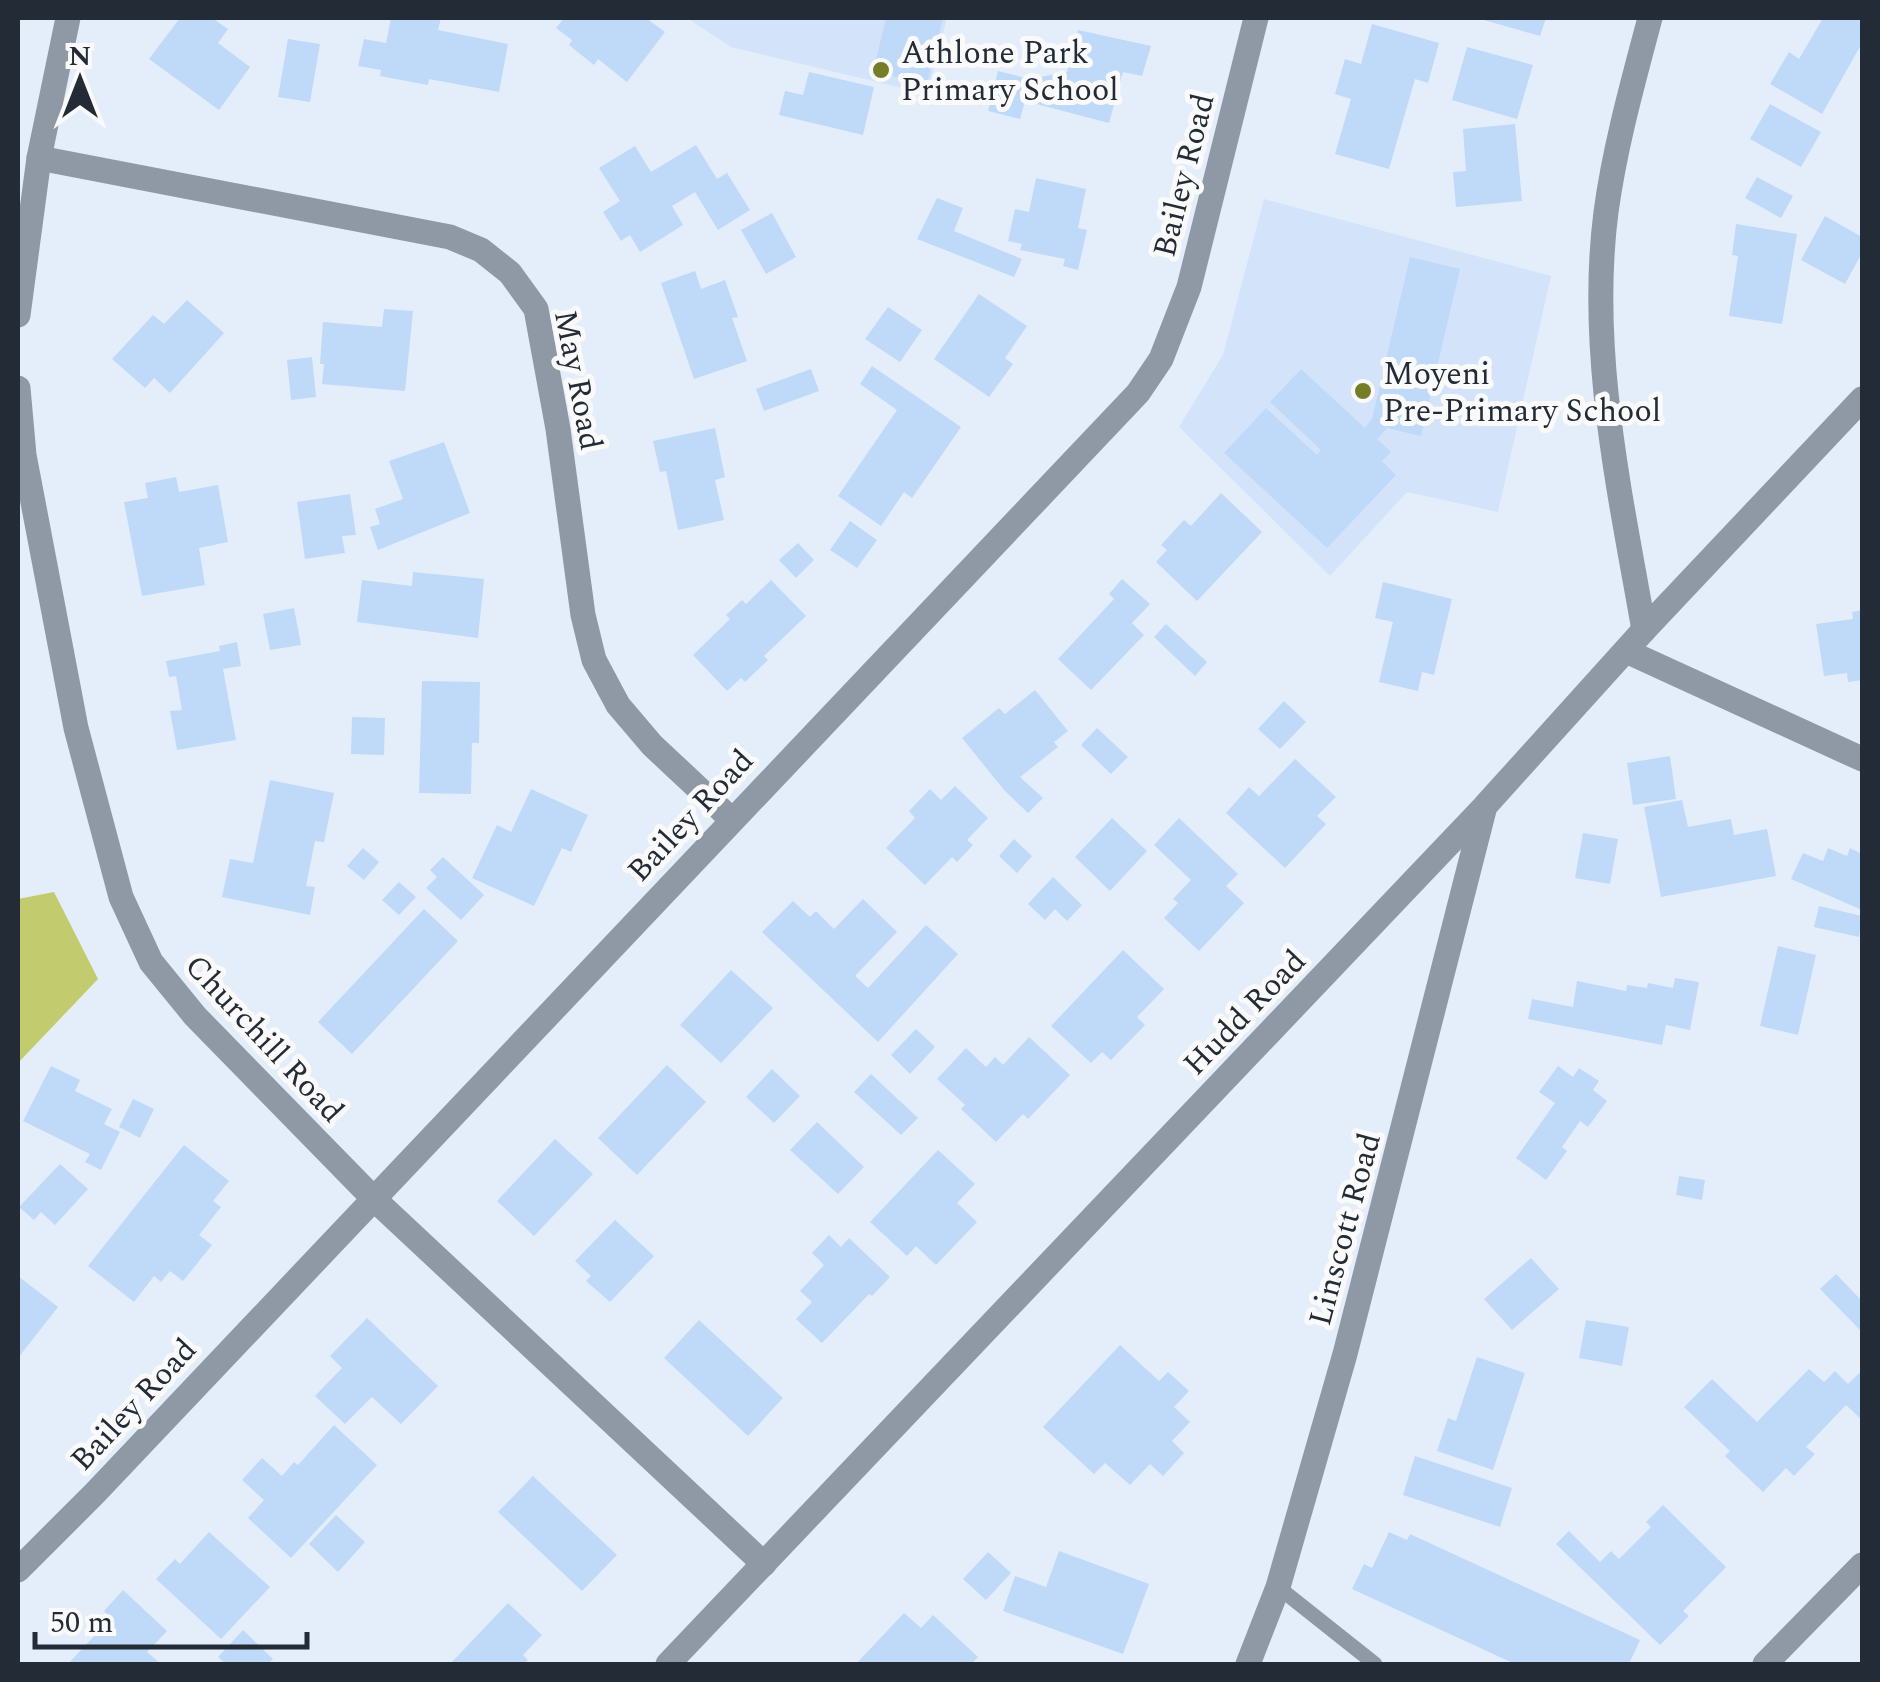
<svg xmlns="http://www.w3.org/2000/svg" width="1880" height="1682" font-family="Spectral,serif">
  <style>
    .built { fill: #d3e4fa }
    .green { fill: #c2cc6e }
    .building { fill: #bfd9f8 }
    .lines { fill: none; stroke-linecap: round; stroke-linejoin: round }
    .lane { stroke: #8f99a5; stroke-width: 15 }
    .street { stroke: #8f99a5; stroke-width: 25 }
    .poi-dot { fill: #767d28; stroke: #fafafa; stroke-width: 4 }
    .labels { text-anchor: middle; stroke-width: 10; stroke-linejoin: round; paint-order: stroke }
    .poi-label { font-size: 32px; fill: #222b36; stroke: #fafafa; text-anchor: start }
    .street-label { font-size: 32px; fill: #222b36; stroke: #fafafa }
  </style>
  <rect width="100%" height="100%" fill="#e4eefa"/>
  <g class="built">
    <polygon points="687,18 947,18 927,94 731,47"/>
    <polygon points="1264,199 1551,276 1498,512 1407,492 1330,576 1179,427 1223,355"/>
  </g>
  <polygon class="green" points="54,892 98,979 18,1063 18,899"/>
  <g class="building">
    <polygon points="180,18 212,18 228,29 218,43 250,67 219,110 149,59"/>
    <polygon points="391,18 441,18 438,30 508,44 499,92 429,79 428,85 380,76 381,70 358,66 364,39 386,43"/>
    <polygon points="564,18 646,18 665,32 627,82 598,59 594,65 569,45 572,40 556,28"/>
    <polygon points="886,18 943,18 927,84 873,72"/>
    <polygon points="1477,18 1546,18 1540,36"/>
    <polygon points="1823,18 1862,18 1862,43 1822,114 1770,84 1789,52 1799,59"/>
    <polygon points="1372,24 1439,43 1428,83 1415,79 1389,169 1335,154 1351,99 1335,94 1345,59 1361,64"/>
    <polygon points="1078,30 1151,46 1142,76 1123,72 1109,123 1025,101 1020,119 988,111 998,71 1030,79 1067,72"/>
    <polygon points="288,39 320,44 310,102 278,97"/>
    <polygon points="1467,47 1533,65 1517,119 1452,100"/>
    <polygon points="809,72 874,87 863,135 779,115 785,91 803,95"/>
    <polygon points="1770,104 1821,132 1801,167 1750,139"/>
    <polygon points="1515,124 1522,201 1456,207 1453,172 1466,171 1463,129"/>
    <polygon points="696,145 717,179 727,173 750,210 718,230 695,192 672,206 683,225 640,252 630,235 621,241 603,212 620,201 599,168 635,146 651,172"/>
    <polygon points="1757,177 1793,196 1781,218 1745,198"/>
    <polygon points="1036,178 1086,189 1078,228 1087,230 1078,270 1063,266 1065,259 1020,250 1022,244 1008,241 1015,209 1029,212"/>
    <polygon points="937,198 963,208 954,231 1022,259 1014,277 917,239"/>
    <polygon points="772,213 796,257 766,274 741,230"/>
    <polygon points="1825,216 1862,237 1862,253 1845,284 1801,260"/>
    <polygon points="1736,224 1797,234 1782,324 1729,316 1738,256 1732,255"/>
    <polygon points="1410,257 1460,269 1421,436 1387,428 1377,439 1391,452 1382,461 1396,475 1327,548 1224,453 1266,408 1317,455 1321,450 1270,402 1301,369 1365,428 1372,419"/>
    <polygon points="695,271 701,289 725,280 738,317 732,318 747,361 694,379 661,283"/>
    <polygon points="979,294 1027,326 1005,358 1013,364 989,397 934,359"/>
    <polygon points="187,300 224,333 170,393 154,378 145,388 112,359 153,315 164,324"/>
    <polygon points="888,307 922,330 900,362 865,339"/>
    <polygon points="384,309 413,311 405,391 322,384 324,364 320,364 323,322 382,327"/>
    <polygon points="312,357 316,397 291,400 287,360"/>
    <polygon points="872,366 961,427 912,498 904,492 881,526 838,496 897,410 860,384"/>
    <polygon points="811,369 819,391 764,411 756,389"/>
    <polygon points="715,428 725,477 715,480 724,520 678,530 666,471 660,472 653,441"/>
    <polygon points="444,442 470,513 378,550 370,527 380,524 375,509 403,499 389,461"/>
    <polygon points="176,477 179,492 218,485 228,542 199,548 205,585 142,596 124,502 148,498 145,483"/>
    <polygon points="1221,493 1262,532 1197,601 1156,562 1167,550 1161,545 1184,520 1191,526"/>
    <polygon points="350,494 356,535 342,536 345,553 305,559 297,502"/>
    <polygon points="850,521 877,540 857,568 830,550"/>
    <polygon points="798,543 814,560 796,578 779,560"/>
    <polygon points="413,572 484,579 478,638 357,622 362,580 412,586"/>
    <polygon points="1122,579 1150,604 1132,623 1144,635 1091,690 1058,659 1114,599 1109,594"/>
    <polygon points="771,580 806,616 764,656 768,660 745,682 741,678 727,691 693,655 730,619 726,615 742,600 746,604"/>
    <polygon points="1383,582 1452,599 1434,675 1422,672 1418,691 1379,682 1393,622 1375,618"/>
    <polygon points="294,608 301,645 270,650 263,614"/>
    <polygon points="1862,610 1862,680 1848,682 1847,673 1824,676 1816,624 1853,619 1852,612"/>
    <polygon points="1166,624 1207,662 1195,676 1154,637"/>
    <polygon points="237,642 241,666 223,669 236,740 177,750 170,711 182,710 176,676 169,677 166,661 220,651 219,646"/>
    <polygon points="422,681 480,682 479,743 472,743 471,794 419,793"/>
    <polygon points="1035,690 1068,731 1054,742 1058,747 1020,777 1043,798 1028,813 1004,790 962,738 999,708 1005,714"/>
    <polygon points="1284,701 1306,722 1280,749 1258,729"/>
    <polygon points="352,717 385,718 384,755 351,754"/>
    <polygon points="1097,728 1128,757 1111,774 1081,745"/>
    <polygon points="1670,756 1676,799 1633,805 1627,763"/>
    <polygon points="1295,759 1336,797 1317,816 1326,824 1285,868 1226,813 1249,787 1259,796"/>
    <polygon points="270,780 334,793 324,842 315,841 306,886 315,887 310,915 222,897 230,859 253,863"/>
    <polygon points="955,786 988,818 967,840 973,845 957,862 952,857 925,885 886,848 915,818 909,811 930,789 941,800"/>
    <polygon points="531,789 588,815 571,852 562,848 534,906 472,878 497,825 511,832"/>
    <polygon points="1682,800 1688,827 1731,819 1734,835 1767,829 1776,876 1661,897 1644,807"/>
    <polygon points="1112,818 1147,851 1110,891 1075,857"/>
    <polygon points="1179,818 1238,874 1226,886 1244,903 1199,951 1164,918 1178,903 1173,899 1191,880 1154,845"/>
    <polygon points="1583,833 1618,839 1610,884 1575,878"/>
    <polygon points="1014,839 1032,856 1017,873 999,856"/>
    <polygon points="363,848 379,862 364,880 347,866"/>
    <polygon points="1828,848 1847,856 1850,848 1862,854 1862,910 1791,879 1803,853 1823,861"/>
    <polygon points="443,857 484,895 461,920 426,888 437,877 430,870"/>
    <polygon points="1053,877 1082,905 1067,921 1055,909 1045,920 1028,904"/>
    <polygon points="399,882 416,897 399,915 382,900"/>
    <polygon points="863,899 897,932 855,976 868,988 926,925 958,954 878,1042 762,932 793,901 810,917 816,911 834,929"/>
    <polygon points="1819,906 1862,916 1859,937 1814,927"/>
    <polygon points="424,909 458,941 352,1054 318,1022"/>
    <polygon points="1778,946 1816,955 1798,1035 1760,1026"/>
    <polygon points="1123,950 1164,989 1137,1017 1145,1025 1111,1060 1102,1052 1091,1063 1051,1026"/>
    <polygon points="731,970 773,1008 721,1063 680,1025"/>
    <polygon points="1675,978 1699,982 1690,1030 1666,1025 1662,1045 1528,1019 1532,999 1573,1007 1577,981 1626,991 1627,985 1647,988 1648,983 1673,988"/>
    <polygon points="916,1029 935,1047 910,1074 891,1055"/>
    <polygon points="1029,1037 1070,1075 1028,1119 1023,1114 996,1142 961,1109 965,1105 937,1079 966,1048 986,1067 995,1057 1003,1065"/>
    <polygon points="667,1065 706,1102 637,1175 598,1138"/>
    <polygon points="51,1066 80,1080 75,1091 112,1109 104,1124 120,1132 101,1170 85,1162 90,1154 23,1121"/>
    <polygon points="1558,1066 1573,1077 1579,1068 1599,1081 1593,1090 1607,1101 1588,1127 1580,1121 1562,1147 1567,1151 1546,1180 1516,1158 1555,1103 1539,1092"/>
    <polygon points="772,1069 800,1096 774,1123 746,1097"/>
    <polygon points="871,1074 918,1118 901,1135 854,1092"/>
    <polygon points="133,1099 154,1109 140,1138 119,1127"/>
    <polygon points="817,1122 864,1167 838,1194 790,1150"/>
    <polygon points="555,1139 593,1174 534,1236 497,1201"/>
    <polygon points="184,1145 229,1181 213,1201 221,1207 199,1235 212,1245 183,1281 170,1271 161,1282 154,1276 134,1302 88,1266"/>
    <polygon points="938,1150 975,1184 957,1203 977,1222 936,1265 916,1246 907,1256 870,1222"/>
    <polygon points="60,1164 88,1189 55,1225 41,1212 34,1220 19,1207"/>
    <polygon points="1679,1176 1705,1180 1702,1200 1676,1195"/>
    <polygon points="615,1220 654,1256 610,1302 586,1281 591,1276 575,1261"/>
    <polygon points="829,1235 841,1247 849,1238 890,1277 872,1296 869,1294 822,1343 796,1319 812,1302 800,1291 824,1265 812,1253"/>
    <polygon points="1531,1258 1559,1289 1512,1330 1484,1299"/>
    <polygon points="1836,1274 1862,1301 1862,1332 1820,1289"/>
    <polygon points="18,1276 58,1307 18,1358"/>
    <polygon points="367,1318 438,1386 401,1424 372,1397 345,1424 315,1396 342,1368 330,1356"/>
    <polygon points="699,1320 783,1398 748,1436 664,1358"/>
    <polygon points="1586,1320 1629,1327 1622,1366 1579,1358"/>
    <polygon points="1120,1345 1159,1381 1168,1372 1189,1391 1174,1407 1190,1422 1172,1441 1184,1453 1163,1476 1150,1464 1130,1485 1105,1463 1094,1474 1043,1427"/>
    <polygon points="1477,1357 1525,1373 1493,1470 1437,1451 1448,1418 1456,1421"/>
    <polygon points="1809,1369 1824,1382 1835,1371 1848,1384 1859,1373 1862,1376 1862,1420 1846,1405 1806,1447 1815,1454 1794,1476 1786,1468 1763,1492 1725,1456 1730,1451 1684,1407 1712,1379 1757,1422"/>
    <polygon points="334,1425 377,1465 291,1558 248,1518 264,1500 242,1480 262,1458 282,1476 294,1462 298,1465"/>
    <polygon points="1415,1456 1512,1488 1500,1527 1403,1495"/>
    <polygon points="533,1476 617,1555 582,1591 498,1512"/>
    <polygon points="1663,1505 1726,1567 1683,1611 1689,1616 1660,1645 1556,1544 1569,1531 1600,1562 1611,1551 1619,1559 1651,1527 1646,1522"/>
    <polygon points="336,1515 365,1542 338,1572 309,1544"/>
    <polygon points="209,1532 270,1587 221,1639 156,1579 175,1559 180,1564"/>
    <polygon points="1389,1532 1407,1540 1410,1534 1640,1640 1629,1664 1515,1664 1352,1589 1364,1564 1372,1568"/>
    <polygon points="1059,1551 1149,1584 1123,1654 1003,1611 1015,1576 1046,1587"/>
    <polygon points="988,1552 1011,1573 986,1600 963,1579"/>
    <polygon points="123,1590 167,1631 147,1652 161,1664 68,1664 111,1618 104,1611"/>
    <polygon points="508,1603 542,1635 523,1655 528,1660 524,1664 450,1664"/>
    <polygon points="904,1613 921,1628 933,1615 978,1657 971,1664 856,1664"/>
    <polygon points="243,1630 273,1659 268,1664 226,1664 218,1657"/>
  </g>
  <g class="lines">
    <polyline class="lane" points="1278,1587 1375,1664"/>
    <g class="street">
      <polyline points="39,158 450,237 481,250 510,273 536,309 558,429 583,615 594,660 618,705 652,745 731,819"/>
      <polyline points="18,315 39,158 68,18"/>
      <polyline points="18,388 24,455 76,728 121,897 151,962 195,1016 372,1197 764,1564"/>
      <path d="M1644,630C1620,493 1588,351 1606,212C1615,146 1633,82 1650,18"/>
      <polyline points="1626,651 1862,759"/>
      <polyline points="18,1570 95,1493 1138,393 1161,359 1189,287 1256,18"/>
      <polyline points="668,1664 1485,806 1644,630 1862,399"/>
      <polyline points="1248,1664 1278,1587 1345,1354 1484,810"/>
      <polyline points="1765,1664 1862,1565"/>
    </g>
  </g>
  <g class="poi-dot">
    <circle cx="881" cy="70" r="10"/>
    <circle cx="1363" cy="391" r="10"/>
  </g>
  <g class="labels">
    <g class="poi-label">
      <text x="901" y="63">Athlone Park<tspan x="901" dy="37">Primary School</tspan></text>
      <text x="1383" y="384">Moyeni<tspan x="1383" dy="37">Pre-Primary School</tspan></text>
    </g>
    <g class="street-label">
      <text transform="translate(1183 175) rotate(-76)" y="11">Bailey Road</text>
      <text transform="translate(579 380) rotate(79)" y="11">May Road</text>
      <text transform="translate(690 815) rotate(-47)" y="11">Bailey Road</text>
      <text transform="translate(1244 1012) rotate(-46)" y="11">Hudd Road</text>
      <text transform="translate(265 1038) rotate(47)" y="11">Churchill Road</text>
      <text transform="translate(1344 1229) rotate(-75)" y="11">Linscott Road</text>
      <text transform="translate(133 1404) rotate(-47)" y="11">Bailey Road</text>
    </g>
  </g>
  <rect width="1880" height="1682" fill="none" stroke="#222b36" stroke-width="40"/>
  <g transform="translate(80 80)" stroke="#fafafa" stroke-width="8" paint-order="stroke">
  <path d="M0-8L18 38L0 25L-18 38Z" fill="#222b36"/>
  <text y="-15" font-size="28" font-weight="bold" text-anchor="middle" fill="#222b36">N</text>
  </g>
  <path d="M35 1632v15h272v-15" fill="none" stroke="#222b36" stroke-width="5"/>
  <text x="50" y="1632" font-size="30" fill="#222b36" stroke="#fafafa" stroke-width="8" paint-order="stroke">50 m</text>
</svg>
